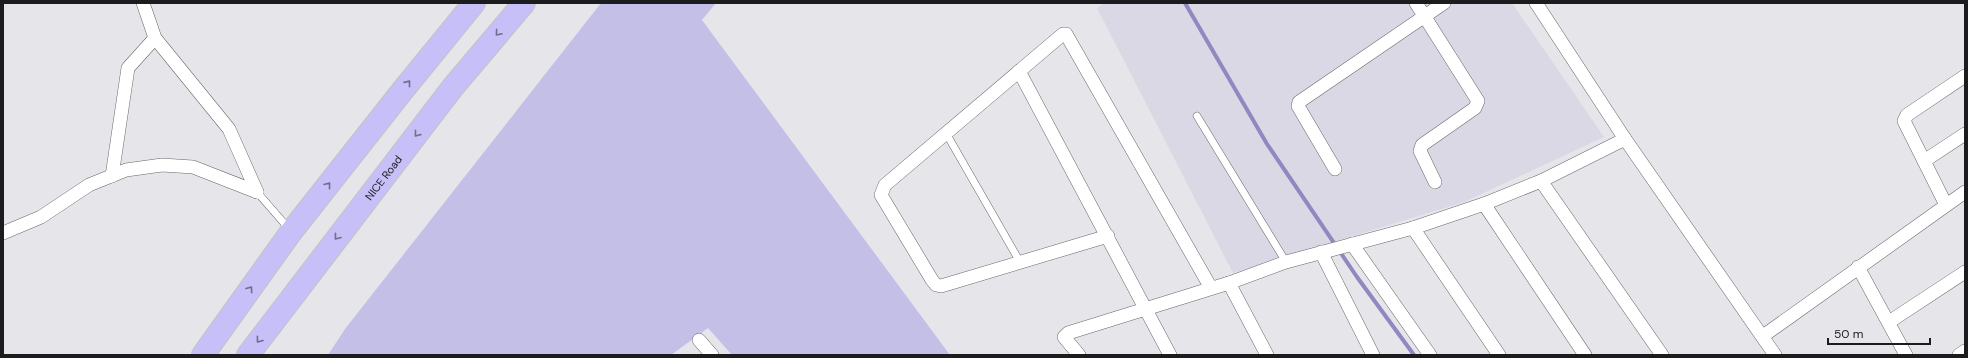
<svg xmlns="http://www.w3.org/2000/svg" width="1968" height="358" font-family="'DM Sans',sans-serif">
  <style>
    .built { fill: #d9d8e4 }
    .green { fill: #c4bfe7 }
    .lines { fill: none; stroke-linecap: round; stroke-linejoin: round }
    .stream { stroke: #9088c0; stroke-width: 4 }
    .lane-casing { stroke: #68686c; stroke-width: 8 }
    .street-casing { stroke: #68686c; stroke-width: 14 }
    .highway-casing { stroke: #c4c4c4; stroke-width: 24 }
    .lane { stroke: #fff; stroke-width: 7 }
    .street { stroke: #fff; stroke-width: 13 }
    .highway { stroke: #c6bff8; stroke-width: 22 }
    .oneway { stroke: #716e8b }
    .labels { text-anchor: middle; stroke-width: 3.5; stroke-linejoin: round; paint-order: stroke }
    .street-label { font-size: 11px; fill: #1c1c1e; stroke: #e6e5ea }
  </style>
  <rect width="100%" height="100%" fill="#e6e5ea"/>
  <polygon class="built" points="1104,3 1512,3 1604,137 1464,202 1233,273 1097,8"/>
  <polygon class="green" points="601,3 716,3 702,20 950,355 732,355 708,328 671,355 328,355 345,329"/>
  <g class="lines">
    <polyline class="stream" points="1185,3 1267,144 1357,277 1414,355"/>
    <g class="lane-casing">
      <g id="lane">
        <polyline points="1197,116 1286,262"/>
        <polyline points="946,133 1020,262"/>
        <polyline points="257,192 290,230"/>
      </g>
    </g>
    <g class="street-casing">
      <g id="street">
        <polyline points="143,3 155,38 229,129 257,192"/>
        <polyline points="1416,3 1478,101 1475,108 1422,145 1420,151 1435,182"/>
        <polyline points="1536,3 1625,139 1775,355"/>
        <polyline points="1019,71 1170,355"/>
        <polyline points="1924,161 1965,134"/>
        <polyline points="1335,169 1298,106 1299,102 1444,3"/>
        <polyline points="112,176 128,68 155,38"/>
        <polyline points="1541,181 1662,355"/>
        <polyline points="1484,204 1585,355"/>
        <polyline points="1946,205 1904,121 1907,115 1965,76"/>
        <polyline points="1413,228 1499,355"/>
        <polyline points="3,233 41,217 89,185 126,170 162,165 193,167 257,192"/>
        <polyline points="1108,236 941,286 936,285 932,280 881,195 885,185 1063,34 1066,34 1211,288"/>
        <polyline points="1352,244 1430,355"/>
        <polyline points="1321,252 1373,355"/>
        <polyline points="1858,267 1906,355"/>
        <polyline points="1229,283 1267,355"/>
        <polyline points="1889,322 1965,272"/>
        <polyline points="1763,336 1965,192"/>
        <polyline points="699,340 712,355"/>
        <polyline points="1079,355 1064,337 1068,333 1229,283 1286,262 1413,228 1484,204 1541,181 1625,139"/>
        <polyline points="1959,355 1965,351"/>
      </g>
    </g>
    <g class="highway-casing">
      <g id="highway">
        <polyline points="203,355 291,232 403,90 474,3"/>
        <path id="s1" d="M248,355L453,87L524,3"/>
      </g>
    </g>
    <use href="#lane" class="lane"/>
    <use href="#street" class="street"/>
    <use href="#highway" class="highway"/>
  </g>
  <defs><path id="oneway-chevron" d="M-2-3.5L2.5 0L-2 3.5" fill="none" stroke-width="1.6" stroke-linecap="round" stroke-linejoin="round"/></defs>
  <g class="oneway">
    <use href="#oneway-chevron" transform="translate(498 33) rotate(130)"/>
    <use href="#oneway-chevron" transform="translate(408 83) rotate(-51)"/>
    <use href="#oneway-chevron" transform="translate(417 134) rotate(128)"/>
    <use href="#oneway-chevron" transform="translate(328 185) rotate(-52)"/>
    <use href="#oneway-chevron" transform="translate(337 237) rotate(128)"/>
    <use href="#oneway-chevron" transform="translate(250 289) rotate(-54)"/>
    <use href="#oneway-chevron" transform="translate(259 340) rotate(127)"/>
  </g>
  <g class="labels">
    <g class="street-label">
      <text dy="4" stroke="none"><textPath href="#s1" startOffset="223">NICE Road</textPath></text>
    </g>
  </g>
  <rect width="1968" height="358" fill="none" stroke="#1c1c1e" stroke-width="8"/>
  <path d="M1828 338v6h102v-6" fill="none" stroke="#1c1c1e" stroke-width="2"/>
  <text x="1834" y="338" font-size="12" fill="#1c1c1e" stroke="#e6e5ea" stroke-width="3" paint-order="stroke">50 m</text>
</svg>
